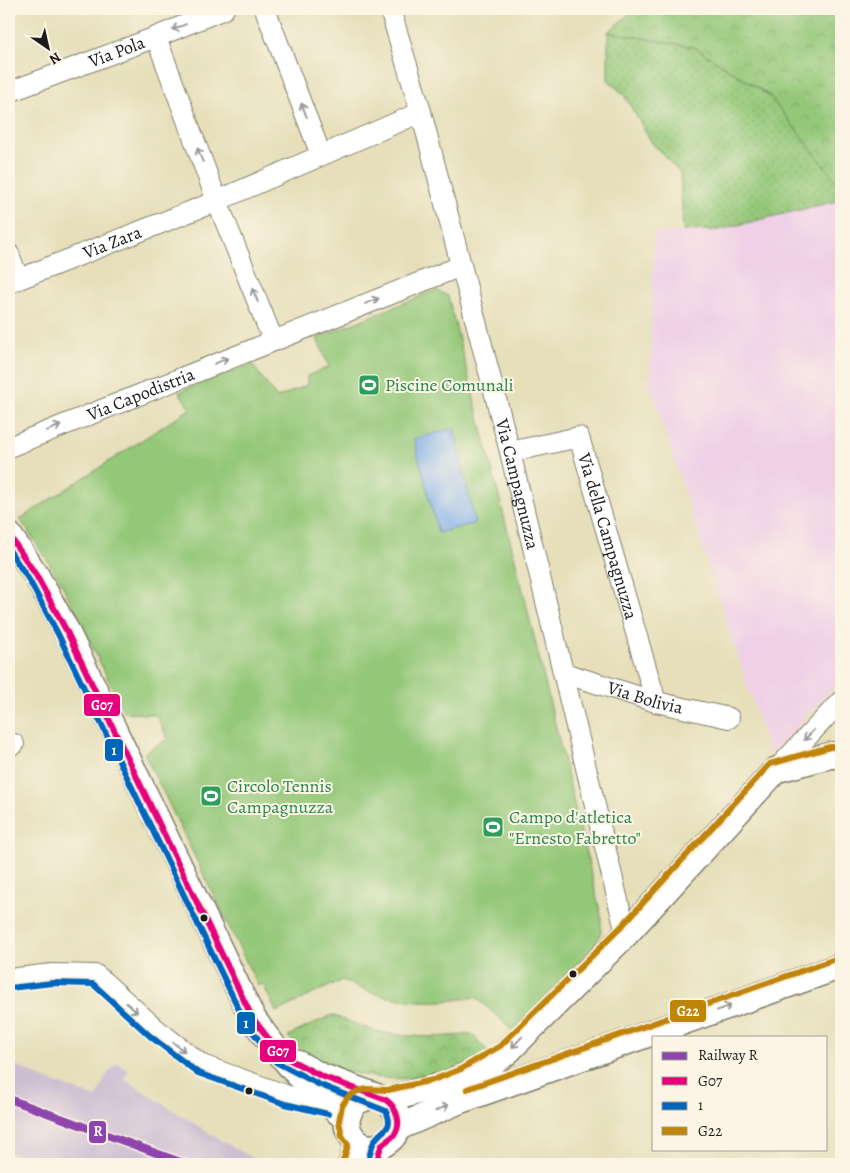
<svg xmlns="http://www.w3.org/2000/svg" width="850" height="1173" font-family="Alegreya,serif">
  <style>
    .built { fill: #efd0e6 }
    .railway { fill: #cdbed2 }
    .grass { fill: url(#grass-dots); stroke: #58724a }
    .park { fill: url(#park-crowns); stroke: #58724a }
    .pitch { fill: #94c879; stroke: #58724a }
    .water { fill: #7faee9; stroke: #4e6582 }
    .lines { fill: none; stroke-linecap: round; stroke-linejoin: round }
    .minor-casing { stroke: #817e6b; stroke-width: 22 }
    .major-casing { stroke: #817e6b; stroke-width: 28 }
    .minor { stroke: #fff; stroke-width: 20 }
    .major { stroke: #fff; stroke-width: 25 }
    .bus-1-casing { stroke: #fcf5e5; stroke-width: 10 }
    .bus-2-casing { stroke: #fcf5e5; stroke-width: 10 }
    .bus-3-casing { stroke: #fcf5e5; stroke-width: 10 }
    .bus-1 { stroke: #e5007d; stroke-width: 6 }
    .bus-2 { stroke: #0065bd; stroke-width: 6 }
    .bus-3 { stroke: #c08407; stroke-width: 6 }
    .rail-1-casing { stroke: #fcf5e5; stroke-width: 11 }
    .rail-1 { stroke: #8e44ad; stroke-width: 8 }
    .oneway { stroke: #999 }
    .bus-dot { fill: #1c1c1c; stroke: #fcf5e5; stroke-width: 2 }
    .labels { text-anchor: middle; stroke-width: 4; stroke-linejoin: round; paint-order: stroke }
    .street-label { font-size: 18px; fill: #1c1c1c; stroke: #fcf5e5 }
    .leisure-label { font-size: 18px; fill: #27864d; stroke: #fcf5e5; text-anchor: start }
    .line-badge { stroke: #fcf5e5; stroke-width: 2 }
    .badge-label { font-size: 14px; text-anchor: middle; font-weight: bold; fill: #fff }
  </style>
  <defs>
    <pattern id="grass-dots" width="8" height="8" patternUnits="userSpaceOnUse" patternTransform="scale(1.25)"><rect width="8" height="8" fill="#94c879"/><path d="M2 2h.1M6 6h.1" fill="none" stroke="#7fab68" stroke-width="1.8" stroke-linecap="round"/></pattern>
    <pattern id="park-crowns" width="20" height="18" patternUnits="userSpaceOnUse" patternTransform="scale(1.25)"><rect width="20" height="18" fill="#94c879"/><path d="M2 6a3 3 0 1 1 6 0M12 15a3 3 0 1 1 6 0" fill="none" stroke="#7fab68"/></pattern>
  </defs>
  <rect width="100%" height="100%" fill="#fcf5e5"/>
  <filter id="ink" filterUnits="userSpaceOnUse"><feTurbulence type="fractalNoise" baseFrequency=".02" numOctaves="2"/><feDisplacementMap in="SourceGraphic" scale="10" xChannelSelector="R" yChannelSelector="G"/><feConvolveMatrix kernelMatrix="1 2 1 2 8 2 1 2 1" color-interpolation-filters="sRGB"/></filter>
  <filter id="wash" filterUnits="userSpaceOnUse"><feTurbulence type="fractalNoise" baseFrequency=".0096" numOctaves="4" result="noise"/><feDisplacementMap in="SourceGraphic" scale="20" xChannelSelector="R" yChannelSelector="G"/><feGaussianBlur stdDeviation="1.12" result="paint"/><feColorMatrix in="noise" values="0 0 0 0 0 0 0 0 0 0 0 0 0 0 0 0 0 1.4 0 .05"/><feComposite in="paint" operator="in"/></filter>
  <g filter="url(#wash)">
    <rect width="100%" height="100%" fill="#e6dfba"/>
    <polygon class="built" points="841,200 841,679 770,755 650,385 654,232 717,230"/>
    <polygon class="railway" points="9,1062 40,1077 97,1098 105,1077 117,1063 129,1071 124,1079 217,1138 263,1164 45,1164 9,1151"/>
    <polygon class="grass" points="608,32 694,47 770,96 841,187 841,200 717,230 683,231 680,173 652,143 624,95 608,80"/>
    <g class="park">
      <polygon points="635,9 841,9 841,187 769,95 694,47 608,32"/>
      <path d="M332,1015C346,1020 361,1027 376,1031C408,1038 439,1038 472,1034L489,1053C473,1061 457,1069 439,1074C401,1085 337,1076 305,1052C299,1048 293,1042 288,1036Z"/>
    </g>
    <path class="pitch" d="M436,290L448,296L524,595L601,915V932L595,945L513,1031L476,997C442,1003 413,1003 379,995C366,991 354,985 342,980L276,1012L263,984L258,986L144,753L168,739L156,715L124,712L59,578L20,519L190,409L179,392L252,364L277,398L307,385V376L329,367L317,338Z"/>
    <polygon class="water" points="454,428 475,523 438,533 414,439"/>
  </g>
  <g filter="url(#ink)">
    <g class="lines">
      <g class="minor-casing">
        <g id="minor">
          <polyline points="265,9 321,155"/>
          <path id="s1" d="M390,9L421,112L510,452L626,934"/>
          <polyline points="156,37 217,201 273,340"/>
          <path id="s2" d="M9,92L156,37L224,9"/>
          <polyline points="9,254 18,279"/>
          <path id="s3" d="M9,283L217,201L421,112"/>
          <path id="s4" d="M9,447L461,266"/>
          <path id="s5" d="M510,452L579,437L656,702"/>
          <path id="s6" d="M564,673L656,702L729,718"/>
          <polyline points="9,746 14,744"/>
          <polyline points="776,770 841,701"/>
          <polyline points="9,979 52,974 96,975 156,1029 202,1065 288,1096 329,1104"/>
        </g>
      </g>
      <g class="major-casing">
        <g id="major">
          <path d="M9,535L36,575L66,630L252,1017C278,1055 311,1091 347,1119"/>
          <path d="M297,1063L321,1076L386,1100C421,1130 370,1167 351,1135C347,1129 346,1122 348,1116C352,1102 360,1099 373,1096"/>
          <polyline points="386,1100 451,1083 486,1067 506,1053 626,934 776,770 832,755 841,756"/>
          <polyline points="397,1128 459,1101 841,966"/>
          <polyline points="351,1164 358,1143"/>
        </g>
      </g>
      <use href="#minor" class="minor"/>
      <use href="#major" class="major"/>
      <g class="bus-1-casing">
        <path id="bus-1" d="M9,535L36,575L66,630L252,1017L281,1055L321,1076L386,1100C396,1107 403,1123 394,1135C391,1139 385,1141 382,1145C379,1150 378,1158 376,1164"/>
      </g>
      <g class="bus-2-casing">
        <g id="bus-2">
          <path d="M9,550L29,580L58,634L245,1022L276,1062L318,1084L386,1111C395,1131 381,1128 374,1142C371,1147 370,1155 368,1161"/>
          <polyline points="10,988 52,983 93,984 150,1036 198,1073 285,1104 328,1114"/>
        </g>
      </g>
      <g class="bus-3-casing">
        <g id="bus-3">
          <polyline points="467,1089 838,958"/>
          <polyline points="343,1161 348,1145 342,1136 339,1121 342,1106 348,1097 356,1092 366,1089 388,1090 433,1080 461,1069 500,1046 620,928 770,764 830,747 841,747"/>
        </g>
      </g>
      <use href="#bus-1" class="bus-1"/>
      <use href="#bus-2" class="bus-2"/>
      <use href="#bus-3" class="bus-3"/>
      <g class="rail-1-casing">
        <polyline id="rail-1" points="9,1099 186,1164"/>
      </g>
      <use href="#rail-1" class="rail-1"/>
    </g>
    <defs><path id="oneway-shaft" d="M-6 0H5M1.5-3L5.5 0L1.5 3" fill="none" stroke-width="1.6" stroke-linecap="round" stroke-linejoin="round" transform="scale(1.25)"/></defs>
    <g class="oneway">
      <use href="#oneway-shaft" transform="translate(179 27) rotate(158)"/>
      <use href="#oneway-shaft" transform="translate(304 110) rotate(-111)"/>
      <use href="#oneway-shaft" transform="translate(200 155) rotate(-111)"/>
      <use href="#oneway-shaft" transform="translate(255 295) rotate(-112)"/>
      <use href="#oneway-shaft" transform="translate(372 301) rotate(-22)"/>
      <use href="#oneway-shaft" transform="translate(221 361) rotate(-22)"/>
      <use href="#oneway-shaft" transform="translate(54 428) rotate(-22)"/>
      <use href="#oneway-shaft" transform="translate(809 735) rotate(133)"/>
      <use href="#oneway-shaft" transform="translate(132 1008) rotate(41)"/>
      <use href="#oneway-shaft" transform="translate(724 1008) rotate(-20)"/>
      <use href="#oneway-shaft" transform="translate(517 1042) rotate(134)"/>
      <use href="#oneway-shaft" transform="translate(179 1047) rotate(38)"/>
      <use href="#oneway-shaft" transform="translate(442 1108) rotate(-24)"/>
    </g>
  </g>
  <defs>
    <g id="stadium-square" transform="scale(1.125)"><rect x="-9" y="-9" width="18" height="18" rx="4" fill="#2e9e5b" stroke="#fcf5e5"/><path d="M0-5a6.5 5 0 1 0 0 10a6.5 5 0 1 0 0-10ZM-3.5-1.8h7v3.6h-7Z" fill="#fff"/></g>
  </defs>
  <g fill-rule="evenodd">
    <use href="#stadium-square" x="369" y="385"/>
    <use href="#stadium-square" x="211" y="796"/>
    <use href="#stadium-square" x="493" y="827"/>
  </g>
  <g class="bus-dot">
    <circle cx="204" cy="918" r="4.5"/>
    <circle cx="573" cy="974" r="4.5"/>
    <circle cx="249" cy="1091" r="4.5"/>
  </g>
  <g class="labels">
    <g class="street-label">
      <text dy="6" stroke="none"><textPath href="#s2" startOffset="115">Via Pola</textPath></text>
      <text dy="6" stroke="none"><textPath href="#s3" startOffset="111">Via Zara</textPath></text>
      <text dy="6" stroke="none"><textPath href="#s4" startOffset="142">Via Capodistria</textPath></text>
      <text dy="6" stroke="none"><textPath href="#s1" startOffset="492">Via Campagnuzza</textPath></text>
      <text dy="6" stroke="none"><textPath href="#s5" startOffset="174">Via della Campagnuzza</textPath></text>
      <text dy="6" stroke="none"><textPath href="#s6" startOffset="85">Via Bolivia</textPath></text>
    </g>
    <g class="leisure-label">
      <text x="385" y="391">Piscine Comunali</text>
      <text x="227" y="792">Circolo Tennis<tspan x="227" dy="21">Campagnuzza</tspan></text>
      <text x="509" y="823">Campo d'atletica<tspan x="509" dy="21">"Ernesto Fabretto"</tspan></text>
    </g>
  </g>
  <g class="line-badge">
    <rect x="83" y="693" width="38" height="24" rx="5" fill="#e5007d"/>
    <rect x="104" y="738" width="20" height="24" rx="5" fill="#0065bd"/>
    <rect x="669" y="999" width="38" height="24" rx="5" fill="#c08407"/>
    <rect x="236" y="1011" width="20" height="24" rx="5" fill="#0065bd"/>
    <rect x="259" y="1039" width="38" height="24" rx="5" fill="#e5007d"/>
    <rect x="88" y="1120" width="19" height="24" rx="5" fill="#8e44ad"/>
  </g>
  <g class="badge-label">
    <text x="102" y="710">G07</text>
    <text x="114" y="755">1</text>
    <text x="688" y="1016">G22</text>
    <text x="246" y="1028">1</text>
    <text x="278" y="1056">G07</text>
    <text x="98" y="1136">R</text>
  </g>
  <rect width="850" height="1173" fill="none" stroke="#fcf5e5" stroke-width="30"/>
  <rect x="652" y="1036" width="175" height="115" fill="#fcf5e5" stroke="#a29e95"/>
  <rect x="662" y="1052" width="25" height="8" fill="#8e44ad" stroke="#a29e95"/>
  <text x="698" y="1060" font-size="15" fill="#1c1c1c">Railway R</text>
  <rect x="662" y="1077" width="25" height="8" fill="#e5007d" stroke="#a29e95"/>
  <text x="698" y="1086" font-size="15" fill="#1c1c1c">G07</text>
  <rect x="662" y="1102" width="25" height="8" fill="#0065bd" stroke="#a29e95"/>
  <text x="698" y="1110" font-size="15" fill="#1c1c1c">1</text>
  <rect x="662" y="1127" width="25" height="8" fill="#c08407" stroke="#a29e95"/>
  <text x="698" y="1136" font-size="15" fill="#1c1c1c">G22</text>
  <g transform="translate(48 48) rotate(146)" stroke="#fcf5e5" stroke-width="4" paint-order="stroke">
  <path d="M0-4L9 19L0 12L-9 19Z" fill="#1c1c1c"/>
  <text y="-8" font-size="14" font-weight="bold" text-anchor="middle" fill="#1c1c1c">N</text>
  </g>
</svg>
